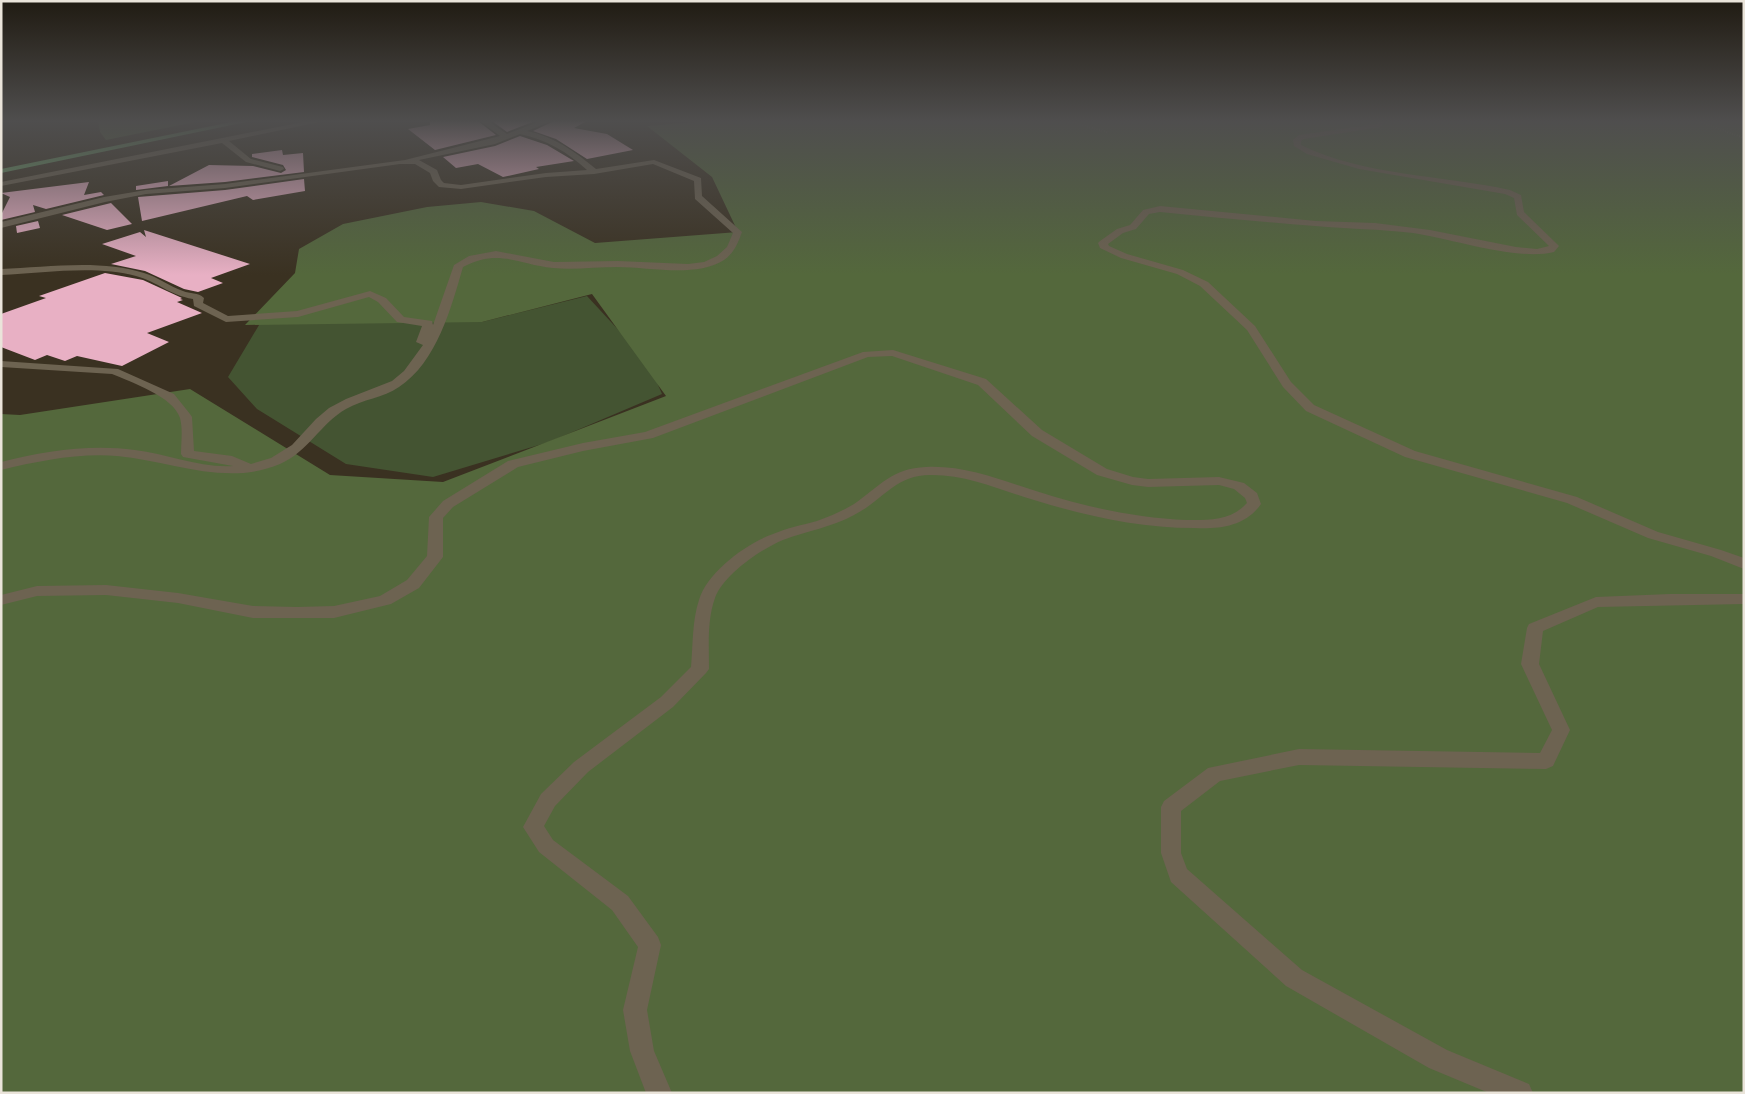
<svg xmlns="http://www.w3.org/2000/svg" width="1745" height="1094" font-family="'Archivo Narrow',sans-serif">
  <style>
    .green { fill: #445432 }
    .forest { fill: #54683c }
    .building { fill: #e8b0c4 }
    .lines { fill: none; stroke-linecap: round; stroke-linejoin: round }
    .path { stroke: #847c6f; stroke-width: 2; stroke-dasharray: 0.5 2; stroke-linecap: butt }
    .street { fill: #6d6351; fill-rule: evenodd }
    .highway { fill: #6ba169; fill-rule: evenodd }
  </style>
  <rect width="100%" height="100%" fill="#3a3121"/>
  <polygon class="green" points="587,296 648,362 662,394 549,442 433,477 346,464 257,409 228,377 262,320 482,322"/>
  <g class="forest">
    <polygon points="98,121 200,121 106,140 100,132"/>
    <polygon points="709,121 1744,121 1744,1093 1,1093 1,414 20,415 190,389 330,475 443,482 666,396 592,294 482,322 245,325 295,273 299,249 343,224 427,207 481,202 534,211 595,243 738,232 712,177 647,126"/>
  </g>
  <g class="building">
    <polygon points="430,121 478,121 496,135 435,150 408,129 430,125"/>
    <polygon points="492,121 535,121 507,132"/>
    <polygon points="554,121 587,121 574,128 607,134 633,150 587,159 556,139 533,131"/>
    <polygon points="520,136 547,145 574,161 536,167 539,169 503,177 478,164 456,168 443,157 495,146"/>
    <polygon points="282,150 283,155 303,153 304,172 225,182 169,186 209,165 253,166 281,173 286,170 283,165 252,157 252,154"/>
    <polygon points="304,179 305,191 253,200 247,196 142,221 138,197 225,190"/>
    <polygon points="168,181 168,186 136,190 136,186"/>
    <polygon points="89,182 84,195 101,192 104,195 46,209 33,205 35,212 1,220 1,215 10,197 1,193"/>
    <polygon points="111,203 132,224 107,230 62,215"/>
    <polygon points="38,221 40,228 17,233 16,226"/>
    <polygon points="144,230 250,264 211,278 223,283 198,292 184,289 145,271 111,264 136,256 102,244 140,232 146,237"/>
    <polygon points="105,273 143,280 182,298 180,299 183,300 177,302 202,313 147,333 169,342 122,366 77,356 65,361 47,355 35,360 1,347 1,314 46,298 39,296"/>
  </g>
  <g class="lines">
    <g class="path">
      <polyline points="1068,121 1107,132"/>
      <polyline points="1697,121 1744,138"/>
    </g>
    <g class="street">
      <polygon points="308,121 324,121 229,141 251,159 283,167 284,169 280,171 246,162 222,143 1,186 1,182"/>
      <path d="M480,121H488L507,134L541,121H552L527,131C555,137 574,151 596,169L654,160L701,178L702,196L742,232C738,243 734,253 724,260C696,278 649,267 618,267C596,267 574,270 553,268C516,264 499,248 463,267C451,308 437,362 399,387C383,398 363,399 346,409C321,423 308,452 280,464C226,487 172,461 117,456C78,453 39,461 1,470V462C45,451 90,444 135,450C167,454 200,468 233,466L183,457L181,454C181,443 183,429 180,418C174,397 131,382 112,374L1,367V361L118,369L174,394L190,414L192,417L194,451L232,456L251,464L271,458L292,445L316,419L329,408L346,399L392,381L404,371L423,345L416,342L422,326L397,322L378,302L369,297L298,317L226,322L194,306L193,299C169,295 158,282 136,276C96,265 43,273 1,275V269C46,267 102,259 144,273C158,277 169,286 183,291C190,294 198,292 204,298L203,303L228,316L297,311L370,291L386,298L404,317L432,321L433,325L454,265L469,256L496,251L554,262L618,261L688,264L704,262L717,256L727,247L733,233L695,199L694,181L653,164L594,174L546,177L461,189L439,187L433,181L430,173L415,164H400L225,188L146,194L105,202L1,228V222L104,197L146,190L225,184L405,160L500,136ZM520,134C547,140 566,151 587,170L546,173L461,185L444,183L441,180L437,170L419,160L495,144Z"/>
      <path d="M1377,121H1384L1381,127L1304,139L1301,141V145C1365,176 1442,175 1510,190L1521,195L1524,212L1557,244L1559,246L1554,252C1517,261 1453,239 1413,233C1380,229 1347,229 1315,226C1263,222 1211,217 1160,212L1149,214L1136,229L1123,233L1108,244L1109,246L1127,254L1183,270L1208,282L1255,326L1291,382L1314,405L1415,451L1577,497L1658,532L1721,550L1744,558V569L1711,556L1648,538L1567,503L1405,457L1306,411L1283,387L1247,330L1200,286L1177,274L1121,258L1100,248L1098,243L1100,241L1117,229L1130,225L1143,210L1160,206L1316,221L1375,223L1430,230L1516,247L1537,249L1549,246L1517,215L1514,198L1505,194L1359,169L1307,154L1294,146L1293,140L1299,135L1376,124Z"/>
      <path d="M893,350L986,379L1042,430L1107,469L1133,477L1148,479L1219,477L1244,483L1257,493L1261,504C1245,527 1219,529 1194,528C1139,528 1086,516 1034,500C1000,490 968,475 932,475C895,474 884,500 854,515C832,527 807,531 783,540C761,549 723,575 715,598C707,620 709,646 709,669L706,673L673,707L588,772L555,806L544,826L553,840L628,896L658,937L661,945L647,1010L654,1051L672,1093H646L630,1051L623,1010L638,947L612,910L539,852L523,827L541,794L574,762L661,697L691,667C693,645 692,621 699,600C707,572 747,543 773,534C787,528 802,525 817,521C830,516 843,511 854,504C880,486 892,468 926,467C965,465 1000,480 1036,491C1085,507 1136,518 1187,520C1209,520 1231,521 1247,503L1245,498L1234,489L1219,485L1148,487L1132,485L1097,475L1032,436L978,385L892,356L868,357L653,438L583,451L518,467L453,507L443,518V557L419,588L391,604L334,618H253L178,603L106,595L37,596L1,605V595L37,586L106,585L178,593L253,606L297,607L334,606L380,596L407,580L427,556L429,517L443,501L508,461L583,443L645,432L863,352Z"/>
      <polygon points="1670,594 1744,594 1744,604 1598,607 1543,631 1539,664 1570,730 1553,766 1546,769 1299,765 1220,781 1181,811 1181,853 1187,869 1302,970 1447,1050 1529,1084 1533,1093 1489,1093 1429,1068 1286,986 1171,882 1161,853 1161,807 1164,801 1208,768 1299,749 1540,753 1552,730 1521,664 1527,628 1529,624 1596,597"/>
    </g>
    <polygon class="highway" points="236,121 251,121 1,173 1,169"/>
  </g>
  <linearGradient id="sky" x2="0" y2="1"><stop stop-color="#201b12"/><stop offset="0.44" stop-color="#4f4e4e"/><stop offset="1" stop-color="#4f4e4e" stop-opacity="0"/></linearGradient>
  <rect width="1745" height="275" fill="url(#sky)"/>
  <rect width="1745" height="1094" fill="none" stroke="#eae4da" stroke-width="5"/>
</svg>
